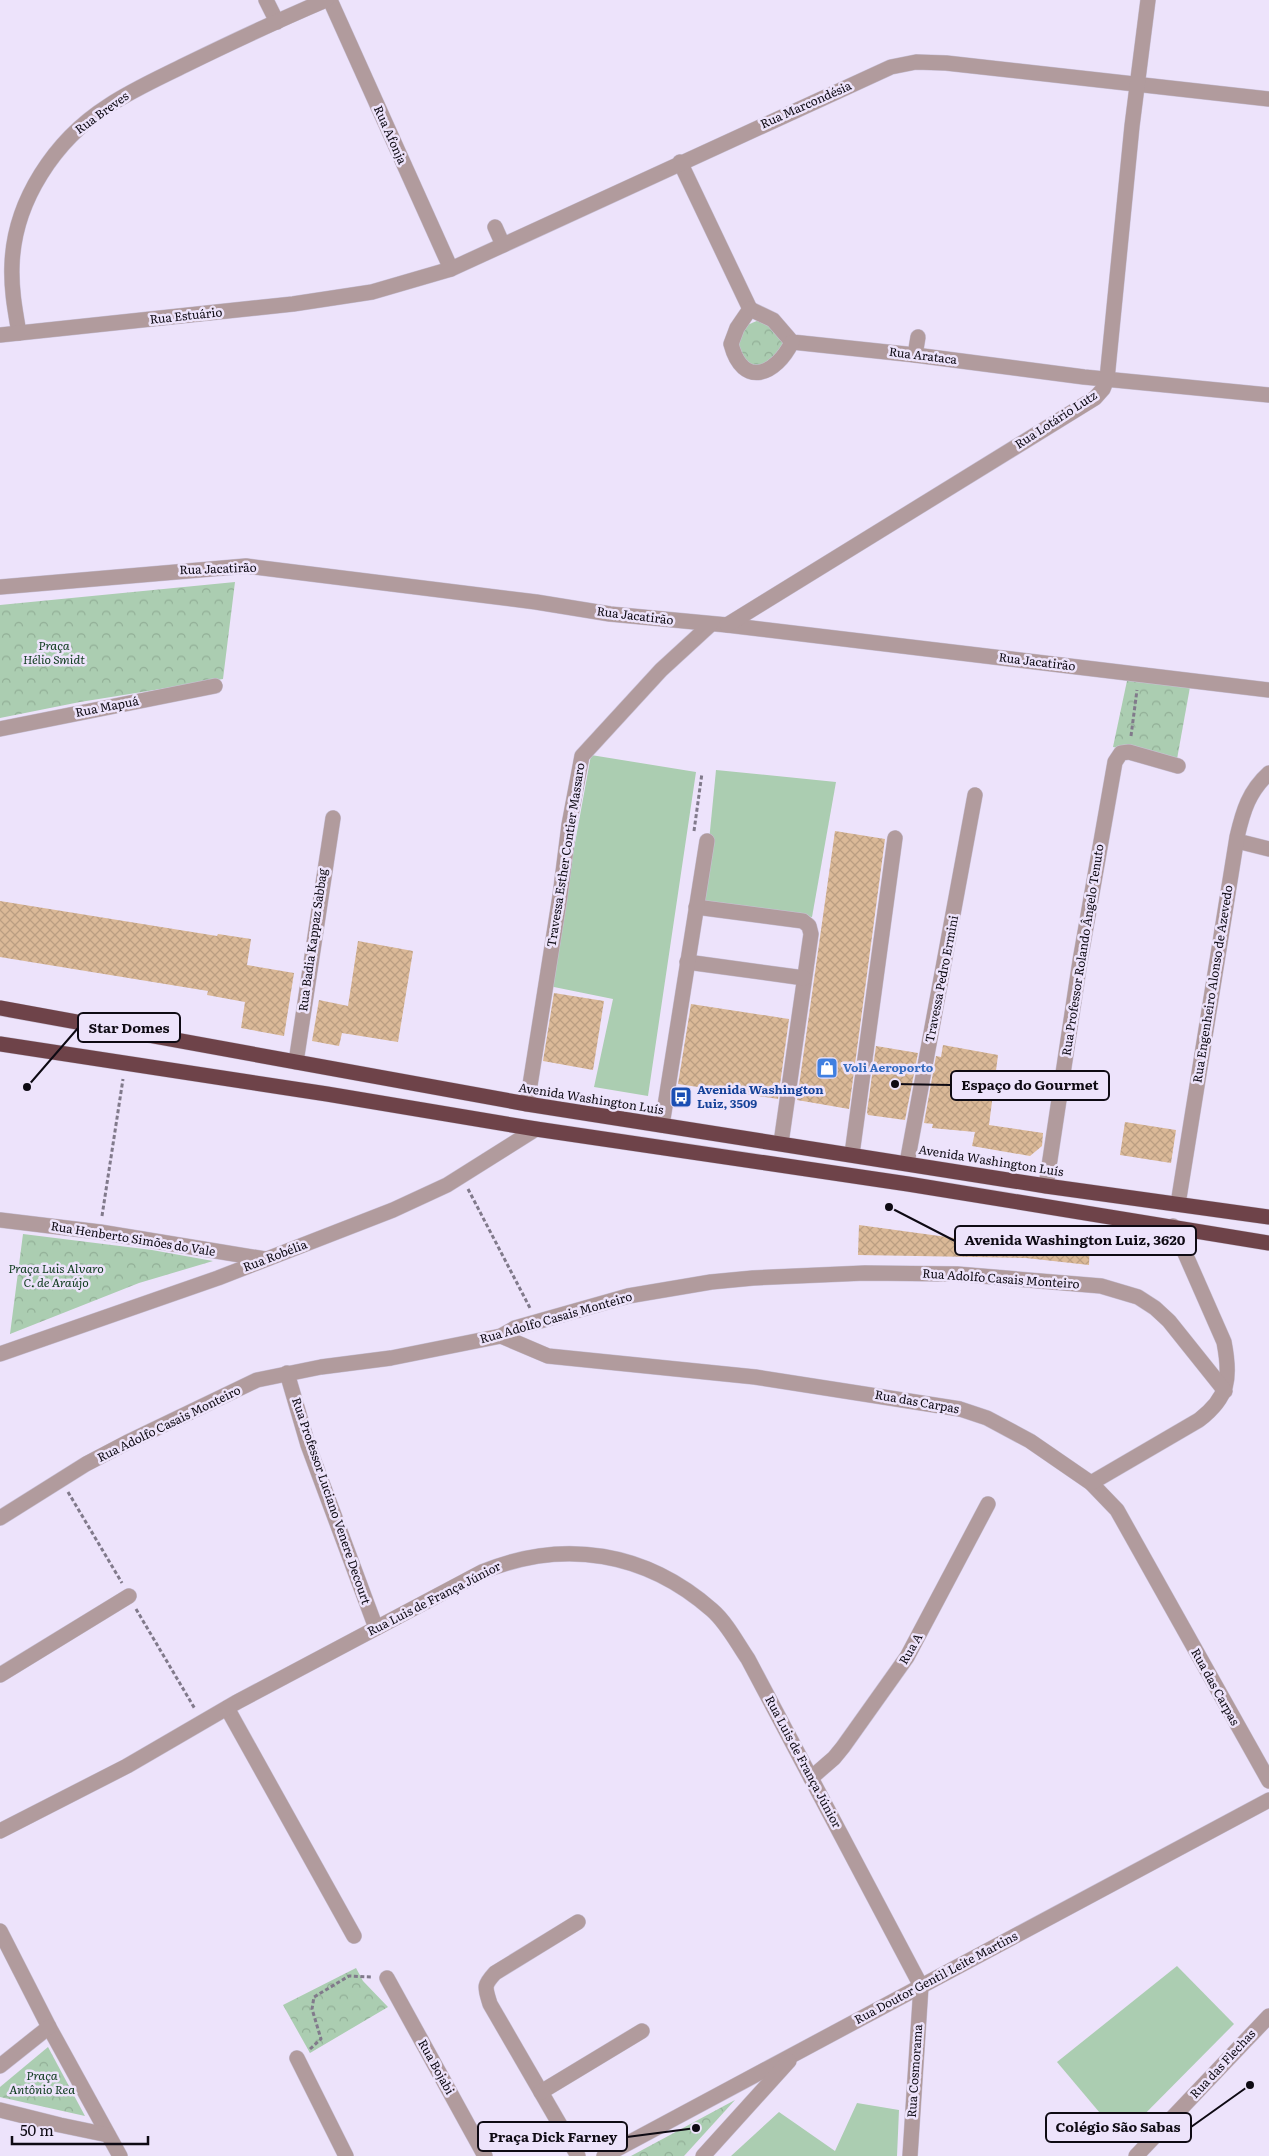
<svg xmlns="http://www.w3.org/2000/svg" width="1269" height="2156" font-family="Literata,serif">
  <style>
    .grass { fill: #abcdb1 }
    .park { fill: url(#park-crowns) }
    .building { fill: url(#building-cross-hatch) }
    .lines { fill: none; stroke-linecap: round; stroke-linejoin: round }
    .minor-casing { stroke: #c9c0d6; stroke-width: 16 }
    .highway-casing { stroke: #c9c0d6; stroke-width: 16 }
    .path { stroke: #817a8b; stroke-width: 3; stroke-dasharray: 4 2.5; stroke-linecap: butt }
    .minor { stroke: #b19b9d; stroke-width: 15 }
    .highway { stroke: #6e4349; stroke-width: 15 }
    .labels { text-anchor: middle; stroke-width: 5; stroke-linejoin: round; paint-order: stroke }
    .street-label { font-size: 12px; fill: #0e0a13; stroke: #ede3fb }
    .park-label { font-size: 12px; font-style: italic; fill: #0d3a1c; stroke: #ede3fb }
    .shop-label { font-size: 12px; font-weight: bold; fill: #366cbe; stroke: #ede3fb; text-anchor: start }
    .transit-label { font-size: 12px; font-weight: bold; fill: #164399; stroke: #ede3fb; text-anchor: start }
    .leader { fill: none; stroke: #0e0a13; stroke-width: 2 }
    .callout-dot { fill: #0e0a13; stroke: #ede3fb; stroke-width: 2 }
    .callout { fill: #ede3fb; stroke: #0e0a13; stroke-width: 2 }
    .callout-label { font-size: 14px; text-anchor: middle; font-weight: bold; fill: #0e0a13 }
  </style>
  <defs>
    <pattern id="park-crowns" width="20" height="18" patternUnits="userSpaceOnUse" patternTransform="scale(1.25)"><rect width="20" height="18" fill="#abcdb1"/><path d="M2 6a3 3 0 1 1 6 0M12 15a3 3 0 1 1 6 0" fill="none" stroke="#92af97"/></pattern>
    <pattern id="building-cross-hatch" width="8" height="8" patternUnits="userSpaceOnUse" patternTransform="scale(1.25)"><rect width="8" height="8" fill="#dbb998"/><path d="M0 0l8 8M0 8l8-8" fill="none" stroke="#bb9e82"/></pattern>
  </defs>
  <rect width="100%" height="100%" fill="#ede3fb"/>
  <g class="grass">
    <polygon points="591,755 696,772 648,1096 594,1087 613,999 549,986"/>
    <polygon points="716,770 836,782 812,917 703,902"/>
    <polygon points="1177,1966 1234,2024 1121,2138 1057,2062"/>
    <polygon points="857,2103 899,2110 897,2156 731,2156 779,2112 835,2151"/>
  </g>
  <g class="park">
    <polygon points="759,320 774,324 784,344 782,352 758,367 744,361 737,339 745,326"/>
    <polygon points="235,582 223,679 80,702 0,718 0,605"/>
    <polygon points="1128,676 1190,687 1177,759 1113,747"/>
    <polygon points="23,1234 152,1250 213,1261 139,1283 10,1334"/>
    <polygon points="356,1968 363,1981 388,2007 310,2053 283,2005"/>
    <polygon points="48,2047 85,2116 0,2097 0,2087"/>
    <polygon points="735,2100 684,2156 631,2156"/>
  </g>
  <g class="building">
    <polygon points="835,831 885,839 849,1109 797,1100"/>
    <polygon points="0,901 217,936 218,934 251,939 247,965 294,973 284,1036 241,1028 245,1002 207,995 208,991 0,957"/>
    <polygon points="358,941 413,951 398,1042 342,1033 339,1046 312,1041 319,1000 348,1006"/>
    <polygon points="554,993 604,1001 593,1070 543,1061"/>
    <polygon points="691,1004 789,1019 778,1099 678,1084"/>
    <polygon points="943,1045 998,1055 989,1125 1043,1133 1042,1146 1030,1156 972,1146 975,1132 932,1128 933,1124 924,1123 936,1056 941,1057"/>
    <polygon points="876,1046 918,1053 905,1120 868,1115 867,1112"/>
    <polygon points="1125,1122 1176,1130 1171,1163 1120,1155"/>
    <polygon points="859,1225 1028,1248 1032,1233 1090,1242 1089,1265 1026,1258 858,1255"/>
  </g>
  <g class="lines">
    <g class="minor-casing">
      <g id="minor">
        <polyline points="266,0 277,22"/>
        <polyline points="330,0 451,269"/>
        <polyline points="680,162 750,309"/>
        <polyline points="495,227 503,245"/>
        <polyline points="750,309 773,320 792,342 915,355 1084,377 1269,395"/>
        <path d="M750,309L737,328L731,344C743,389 776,375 792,342"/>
        <path d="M19,333C15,310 11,289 12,265C14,201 55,140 108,106C132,90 159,78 185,65C232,42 279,20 326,0"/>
        <polyline points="0,335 293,304 372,292 451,269 891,67 916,62 946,63 1269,99"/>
        <polyline points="915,355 918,337"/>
        <polyline points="0,587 246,566 536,602 610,614 727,625 1269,690"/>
        <polyline points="727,625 1095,398 1103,389 1107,379 1132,126 1148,0"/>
        <polyline points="0,729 215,686"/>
        <polyline points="1237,841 1269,849"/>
        <polyline points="696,907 803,921 809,926 811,934 781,1143"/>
        <polyline points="687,962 804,978"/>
        <polyline points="296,1062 333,818"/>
        <polyline points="527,1104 560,896 569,825 582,756 661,670 710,625"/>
        <polyline points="662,1125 707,841"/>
        <polyline points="852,1154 895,838"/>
        <polyline points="907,1163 975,795"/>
        <polyline points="1046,1186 1080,961 1115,762 1121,753 1129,752 1178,766"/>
        <path d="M1178,1204L1237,837C1243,811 1249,791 1269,773"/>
        <polyline points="0,1220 100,1232 265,1259"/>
        <polyline points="501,1336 548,1356 755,1377 960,1409 987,1418 1030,1441 1091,1483 1117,1510 1269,1781"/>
        <polyline points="0,1354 218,1278 393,1210 447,1185 536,1129"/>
        <polyline points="287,1373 308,1445 376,1628"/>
        <path d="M1091,1483L1199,1420C1229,1397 1231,1378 1224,1342L1173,1226"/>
        <polyline points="0,1518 86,1464 128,1442 257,1380 321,1367 391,1358 501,1336 515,1328 628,1296 711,1282 753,1278 865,1273 957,1274 1101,1286 1138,1297 1155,1308 1169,1321 1225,1391"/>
        <polyline points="0,1675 129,1596"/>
        <polyline points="227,1708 354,1936"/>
        <polyline points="811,1778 834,1758 843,1747 907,1657 988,1504"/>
        <path d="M0,1831L127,1766L237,1702L482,1572C564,1538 646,1552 712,1610C727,1623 737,1643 748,1659L921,1986"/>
        <path d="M578,1922L495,1973C483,1986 485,1987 490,2004L578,2156"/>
        <polyline points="0,1931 49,2027 120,2156"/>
        <polyline points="387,1978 485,2156"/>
        <polyline points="297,2058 346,2156"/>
        <polyline points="0,2066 49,2027"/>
        <polyline points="541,2092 642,2031"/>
        <polyline points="0,2110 60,2125 108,2135"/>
        <polyline points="604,2156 1269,1800"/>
        <polyline points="703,2156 789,2061"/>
        <polyline points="910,2156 921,1986"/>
        <polyline points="1136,2156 1269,2016"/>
      </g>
    </g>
    <g class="highway-casing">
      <g id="highway">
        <polyline points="0,1008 527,1104 1046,1186 1269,1217"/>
        <polyline points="0,1044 327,1094 536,1129 908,1184 1269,1243"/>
      </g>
    </g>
    <g class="path">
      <polyline points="1131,736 1137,690"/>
      <polyline points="694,831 702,773"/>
      <polyline points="468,1189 530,1308"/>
      <polyline points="102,1216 123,1079"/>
      <polyline points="68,1492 122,1583"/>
      <polyline points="136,1609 195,1709"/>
      <polyline points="310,2049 321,2039 312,2009 314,1997 349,1976 371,1977"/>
    </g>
    <use href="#minor" class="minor"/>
    <use href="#highway" class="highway"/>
  </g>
  <defs>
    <g id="shop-square" transform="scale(1.125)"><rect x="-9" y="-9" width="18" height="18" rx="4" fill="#3f7fe0" stroke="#ede3fb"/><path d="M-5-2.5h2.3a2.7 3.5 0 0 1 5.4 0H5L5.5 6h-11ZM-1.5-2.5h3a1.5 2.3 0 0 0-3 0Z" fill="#fff"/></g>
    <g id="bus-square" transform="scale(1.125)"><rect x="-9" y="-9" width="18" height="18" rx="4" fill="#1a4fb4" stroke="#ede3fb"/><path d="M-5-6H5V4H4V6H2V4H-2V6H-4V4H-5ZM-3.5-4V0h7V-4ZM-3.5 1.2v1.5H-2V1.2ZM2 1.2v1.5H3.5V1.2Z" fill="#fff"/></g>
  </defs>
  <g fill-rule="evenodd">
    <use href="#shop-square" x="827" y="1068"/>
    <use href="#bus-square" x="681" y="1097"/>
  </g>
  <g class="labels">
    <g class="street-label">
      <text transform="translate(806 105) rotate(-24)" y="4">Rua Marcondésia</text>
      <text transform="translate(102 113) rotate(-36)" y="4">Rua Breves</text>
      <text transform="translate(390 135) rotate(66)" y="4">Rua Afonja</text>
      <text transform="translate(186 316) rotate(-6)" y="4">Rua Estuário</text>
      <text transform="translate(923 356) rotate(7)" y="4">Rua Arataca</text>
      <text transform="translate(1056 420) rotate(-33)" y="4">Rua Lotário Lutz</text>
      <text transform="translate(218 569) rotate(-2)" y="4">Rua Jacatirão</text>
      <text transform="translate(635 616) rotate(7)" y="4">Rua Jacatirão</text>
      <text transform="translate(1037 662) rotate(7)" y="4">Rua Jacatirão</text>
      <text transform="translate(107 707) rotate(-11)" y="4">Rua Mapuá</text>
      <text transform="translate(566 855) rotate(-81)" y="4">Travessa Esther Contier Massaro</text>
      <text transform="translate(313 940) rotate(-82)" y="4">Rua Badia Kappaz Sabbag</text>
      <text transform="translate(1083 950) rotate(-81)" y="4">Rua Professor Rolando Ângelo Tenuto</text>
      <text transform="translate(942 979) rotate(-79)" y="4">Travessa Pedro Ermini</text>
      <text transform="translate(1213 984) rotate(-81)" y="4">Rua Engenheiro Alonso de Azevedo</text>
      <text transform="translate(591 1099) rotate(9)" y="4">Avenida Washington Luís</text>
      <text transform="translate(991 1161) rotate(9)" y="4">Avenida Washington Luís</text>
      <text transform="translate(133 1239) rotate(9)" y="4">Rua Henberto Simões do Vale</text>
      <text transform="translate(275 1256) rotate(-21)" y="4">Rua Robélia</text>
      <text transform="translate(1001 1279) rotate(4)" y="4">Rua Adolfo Casais Monteiro</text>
      <text transform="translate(556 1318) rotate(-16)" y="4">Rua Adolfo Casais Monteiro</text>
      <text transform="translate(917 1402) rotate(10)" y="4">Rua das Carpas</text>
      <text transform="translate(169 1424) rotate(-26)" y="4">Rua Adolfo Casais Monteiro</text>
      <text transform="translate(331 1501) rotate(71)" y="4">Rua Professor Luciano Venere Decourt</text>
      <text transform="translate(434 1599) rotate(-27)" y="4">Rua Luis de França Júnior</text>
      <text transform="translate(911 1649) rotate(-60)" y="4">Rua A</text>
      <text transform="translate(1215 1687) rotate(61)" y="4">Rua das Carpas</text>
      <text transform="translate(803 1762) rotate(62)" y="4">Rua Luis de França Júnior</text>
      <text transform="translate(936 1978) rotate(-28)" y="4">Rua Doutor Gentil Leite Martins</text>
      <text transform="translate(1223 2064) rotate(-47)" y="4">Rua das Flechas</text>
      <text transform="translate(436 2067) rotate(61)" y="4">Rua Bojabi</text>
      <text transform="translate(915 2071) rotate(-86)" y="4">Rua Cosmorama</text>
    </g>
    <g class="park-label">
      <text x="54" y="650">Praça<tspan x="54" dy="14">Hélio Smidt</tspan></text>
      <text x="56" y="1273">Praça Luis Alvaro<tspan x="56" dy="14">C. de Araújo</tspan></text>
      <text x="42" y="2080">Praça<tspan x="42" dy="14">Antônio Rea</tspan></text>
    </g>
    <g class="shop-label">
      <text x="843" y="1072">Voli Aeroporto</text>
    </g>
    <g class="transit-label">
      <text x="697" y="1094">Avenida Washington<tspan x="697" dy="14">Luiz, 3509</tspan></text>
    </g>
  </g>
  <path class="leader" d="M27 1087L78 1028M895 1084L951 1085M889 1207L955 1241M1250 2085L1191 2127M696 2128L627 2137"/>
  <g class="callout-dot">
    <circle cx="27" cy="1087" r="5"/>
    <circle cx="895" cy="1084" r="5"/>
    <circle cx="889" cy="1207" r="5"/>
    <circle cx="1250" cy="2085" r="5"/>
    <circle cx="696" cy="2128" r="5"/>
  </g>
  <g class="callout">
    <rect x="78" y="1013" width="102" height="29" rx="5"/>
    <rect x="951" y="1071" width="158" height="29" rx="5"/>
    <rect x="955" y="1226" width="241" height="29" rx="5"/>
    <rect x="1046" y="2113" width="145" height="29" rx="5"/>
    <rect x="478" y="2122" width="149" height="29" rx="5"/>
  </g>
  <g class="callout-label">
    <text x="129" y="1033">Star Domes</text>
    <text x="1030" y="1090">Espaço do Gourmet</text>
    <text x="1075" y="1245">Avenida Washington Luiz, 3620</text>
    <text x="1118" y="2132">Colégio São Sabas</text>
    <text x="553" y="2142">Praça Dick Farney</text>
  </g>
  <path d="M12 2136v8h136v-8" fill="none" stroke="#0e0a13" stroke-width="2.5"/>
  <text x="20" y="2136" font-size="15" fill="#0e0a13" stroke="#ede3fb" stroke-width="4" paint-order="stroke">50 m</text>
</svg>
